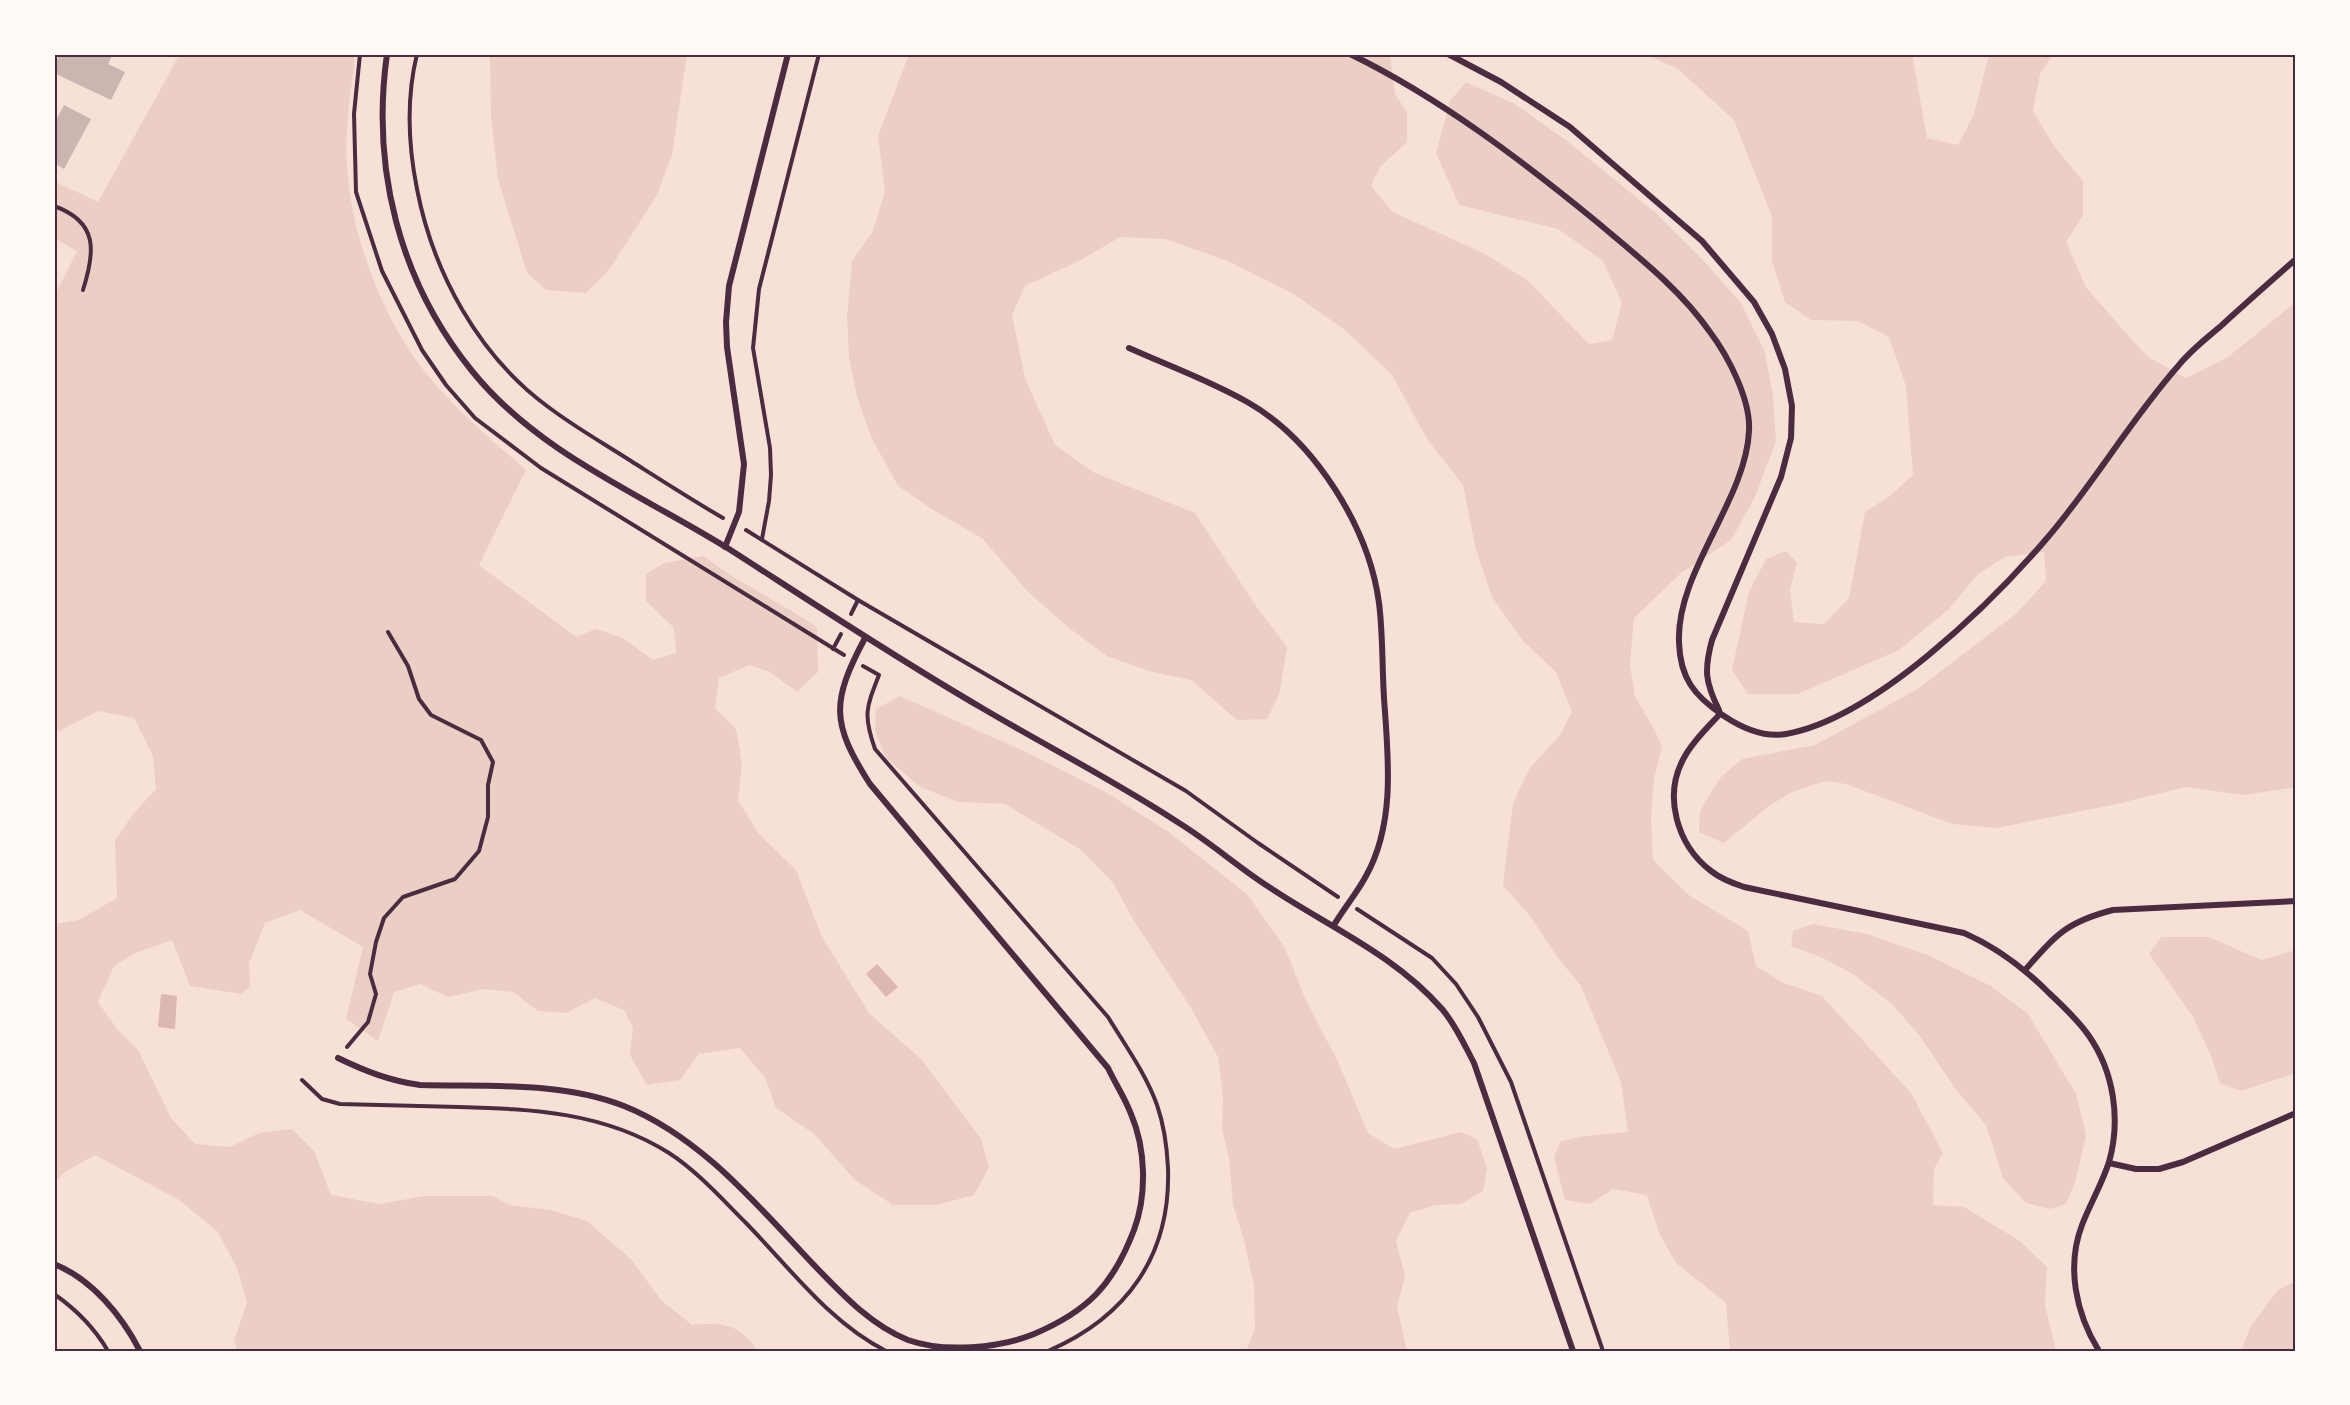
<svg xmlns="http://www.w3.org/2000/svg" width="2350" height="1405" font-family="Commissioner,sans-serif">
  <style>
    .green { fill: #ebcfc5 }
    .water { fill: #dcb8b0 }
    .building { fill: #ccb4b1 }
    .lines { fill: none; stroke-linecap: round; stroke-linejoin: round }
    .path { stroke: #4a2c40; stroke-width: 4 }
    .minor { stroke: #4a2c40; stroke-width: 6 }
    .neatline { fill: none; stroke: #4a2c40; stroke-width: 2 }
  </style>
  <rect width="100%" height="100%" fill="#f7e1d7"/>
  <g class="green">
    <path d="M180,54H355C353,80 348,106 347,131C342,209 373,301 419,364C449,404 488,437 526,470L479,565L576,637L596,629L623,638L653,660L676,653L674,628L646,601V574L664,563L704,556C739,584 780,602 817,627L818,672L797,692L770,672L749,665L719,678L715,708L736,729L742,763L738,800L759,834L796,870L822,937L869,1013L921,1059L981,1139L989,1167L974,1195L937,1205H893L855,1180L814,1134L776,1108L765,1078L740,1048L699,1054L680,1080L647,1085L630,1055L633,1028L624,1010L595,998L566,1013L538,1011L513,992L484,989L448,997L420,984L394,992L378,1041L346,1019L363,947L300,910L265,923L249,963L250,987L241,994L190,986L172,940L133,954L114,966L98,1002L118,1030L138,1050L171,1118L195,1144L230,1147L259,1133L292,1129L314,1151L331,1195L379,1204L425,1196H493L509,1205L551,1210L587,1221L631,1259L661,1300L692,1325C724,1322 739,1324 758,1351H237L234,1341L247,1302L237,1268L218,1232L179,1200L95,1155L65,1172L54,1183V924L79,920L117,898L115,840L134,813L156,789L153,756L134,718L98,711L59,731L54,730V297L77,251L54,238V181L98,202Z"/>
    <polygon points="490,54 687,54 672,155 657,195 609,270 586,293 546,290 527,273 498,179 491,115"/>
    <polygon points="909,54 1390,54 1395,94 1407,112 1407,142 1380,167 1371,186 1393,212 1485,254 1527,280 1589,344 1612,340 1622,303 1603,261 1558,229 1459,205 1436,153 1450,101 1466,82 1515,104 1567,141 1657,214 1704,261 1741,303 1765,352 1773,396 1776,441 1755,497 1731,540 1681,573 1634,618 1630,665 1635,697 1653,727 1662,746 1654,779 1651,818 1653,860 1689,895 1748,931 1756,966 1781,982 1822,996 1911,1093 1943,1153 1934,1169 1933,1205 1964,1207 2020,1241 2047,1267 2045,1305 2056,1351 1730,1351 1726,1303 1676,1263 1660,1235 1647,1195 1613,1189 1590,1204 1565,1200 1554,1157 1561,1141 1585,1136 1628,1132 1621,1082 1581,986 1558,958 1530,916 1503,885 1513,803 1530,768 1560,735 1572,712 1556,672 1523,641 1492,597 1476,550 1463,485 1427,439 1392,375 1345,330 1292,293 1225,260 1165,239 1120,237 1081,260 1025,286 1012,315 1025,378 1055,445 1095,473 1195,513 1256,606 1287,647 1279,695 1267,719 1237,720 1191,680 1152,672 1107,656 1069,628 1027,591 983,539 935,511 898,486 872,439 857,397 849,357 847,317 852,261 873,231 885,191 878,136"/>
    <polygon points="1645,54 1912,54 1927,138 1958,145 1974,114 1989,54 2053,54 2040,74 2033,111 2054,146 2083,181 2083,215 2066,242 2086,287 2123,330 2148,357 2186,378 2228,357 2296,302 2296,787 2243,795 2186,787 2117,804 1997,828 1952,824 1846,784 1825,781 1792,792 1769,806 1724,843 1699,832 1700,811 1720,778 1742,759 1815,745 1916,690 2017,613 2046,581 2044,552 2005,557 1978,574 1949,609 1899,650 1798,694 1748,694 1732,670 1749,592 1766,559 1786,551 1797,563 1790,590 1794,622 1824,624 1849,598 1865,512 1891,495 1913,475 1906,386 1889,337 1858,321 1811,320 1785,302 1772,261 1772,217 1734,120 1678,69"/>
    <polygon points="900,696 1028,753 1109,794 1170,833 1248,895 1285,948 1305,998 1338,1062 1368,1133 1394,1149 1461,1132 1477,1139 1487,1168 1483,1191 1461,1204 1435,1205 1410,1213 1396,1241 1405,1276 1397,1307 1407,1351 1246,1351 1255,1328 1254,1286 1244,1240 1233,1205 1229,1157 1222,1129 1223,1097 1218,1057 1191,1008 1134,921 1113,883 1081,850 1005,804 958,802 920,787 886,758 875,731 876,709"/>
    <polygon points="1813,924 1867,934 1930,956 1991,986 2028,1014 2076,1094 2086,1135 2075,1183 2066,1204 2050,1209 2026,1203 2003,1178 1986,1125 1957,1091 1919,1035 1892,1004 1853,974 1821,957 1791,946 1793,931"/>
    <polygon points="2161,937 2209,937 2261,960 2296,950 2296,1073 2241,1091 2220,1083 2211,1056 2193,1017 2149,954"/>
    <polygon points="2296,1281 2296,1351 2244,1351 2242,1348 2251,1326 2278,1290"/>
  </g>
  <g class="water">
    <polygon points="877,964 898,987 886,997 866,974"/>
    <polygon points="161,994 177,996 175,1029 158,1027"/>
  </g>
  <g class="building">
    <polygon points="60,54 113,54 108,64 125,72 111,100 54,73 54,67"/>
    <polygon points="64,105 91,119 64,169 54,163 54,124"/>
  </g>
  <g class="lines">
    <g class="path">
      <polyline points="360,54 354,114 356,192 382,271 422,350 446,385 475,418 541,468 844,655"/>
      <path d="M417,54C406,99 408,144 417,189C433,272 478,355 547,406C573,426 603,443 631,461C661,480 692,500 723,518"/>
      <path d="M54,206C99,222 95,252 83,290"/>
      <polyline points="746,530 858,600 1186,791 1258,843 1338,897"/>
      <polyline points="762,539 769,501 771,475 770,448 753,348 759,289 819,54"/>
      <polyline points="851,614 858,600"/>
      <polyline points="833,649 841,634"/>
      <path d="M863,666L879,675C866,708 863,715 875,749L1108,1017C1125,1045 1146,1074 1157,1105C1164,1125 1167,1147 1168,1168C1171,1255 1127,1317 1048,1351"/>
      <polyline points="1357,909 1432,958 1456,984 1478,1017 1511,1082 1603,1351"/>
      <polyline points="347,1047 368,1022 376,994 370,974 376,942 384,918 403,897 455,879 479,851 488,817 488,785 493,762 481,740 431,715 419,699 408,666 388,632"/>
      <path d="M302,1080L322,1099L340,1104C380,1105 419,1106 459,1107C532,1109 604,1112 669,1153C697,1171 722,1199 746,1223C790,1268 829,1322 886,1351"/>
      <path d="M54,1294C77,1310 94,1327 108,1351"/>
    </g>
    <g class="minor">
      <path d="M387,54C371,168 399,281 472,371C539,454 641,494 729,549C813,603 896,658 982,708C1048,747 1115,781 1179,823C1210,842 1238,867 1269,887C1327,926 1394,954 1442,1009C1455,1024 1464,1044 1474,1063L1573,1351"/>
      <path d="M1350,54C1440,98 1520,159 1597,222C1636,255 1680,289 1710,332C1728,356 1751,400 1749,431C1746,500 1676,572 1679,642C1680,678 1694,696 1724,716C1742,728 1763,738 1786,734C1875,718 1991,604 2048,537C2095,482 2131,419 2179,365C2191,350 2207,338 2222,325C2246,303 2271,281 2296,259"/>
      <path d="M1448,54L1501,82L1570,127L1702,241L1754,302L1772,334L1785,369L1792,406L1791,438L1781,477L1712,640C1704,670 1705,682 1719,710"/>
      <path d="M1129,348C1169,366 1211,381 1249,403C1315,441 1369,528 1379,603C1383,634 1382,666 1384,698C1388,756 1396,822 1366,876C1357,893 1344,908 1334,925"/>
      <polyline points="725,547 739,512 744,464 727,347 726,322 729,286 788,54"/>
      <path d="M1720,714C1708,727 1694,740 1685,756C1662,795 1677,845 1711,871C1721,879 1732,883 1744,887L1964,933C1996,947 2024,968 2049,993C2063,1006 2078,1020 2089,1036C2114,1072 2121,1120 2109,1162C2102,1184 2090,1204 2082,1225C2066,1267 2076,1314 2099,1351"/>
      <path d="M2025,970C2056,935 2066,922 2113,910L2296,901"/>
      <path d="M338,1058C365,1071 390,1081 420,1085C487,1087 561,1081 624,1106C701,1137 756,1204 812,1263C840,1292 870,1325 908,1340C944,1353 1000,1348 1034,1334C1088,1311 1113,1285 1134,1230C1147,1195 1146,1149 1131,1114C1125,1098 1115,1083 1108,1068L870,784C831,723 831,702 865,638"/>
      <polyline points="2109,1163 2136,1169 2159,1169 2183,1162 2296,1113"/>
      <path d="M54,1264C92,1279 122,1316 140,1351"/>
    </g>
  </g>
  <rect width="2350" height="1405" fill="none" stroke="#fffaf5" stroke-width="111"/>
  <rect x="56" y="56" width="2238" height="1294" class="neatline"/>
</svg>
